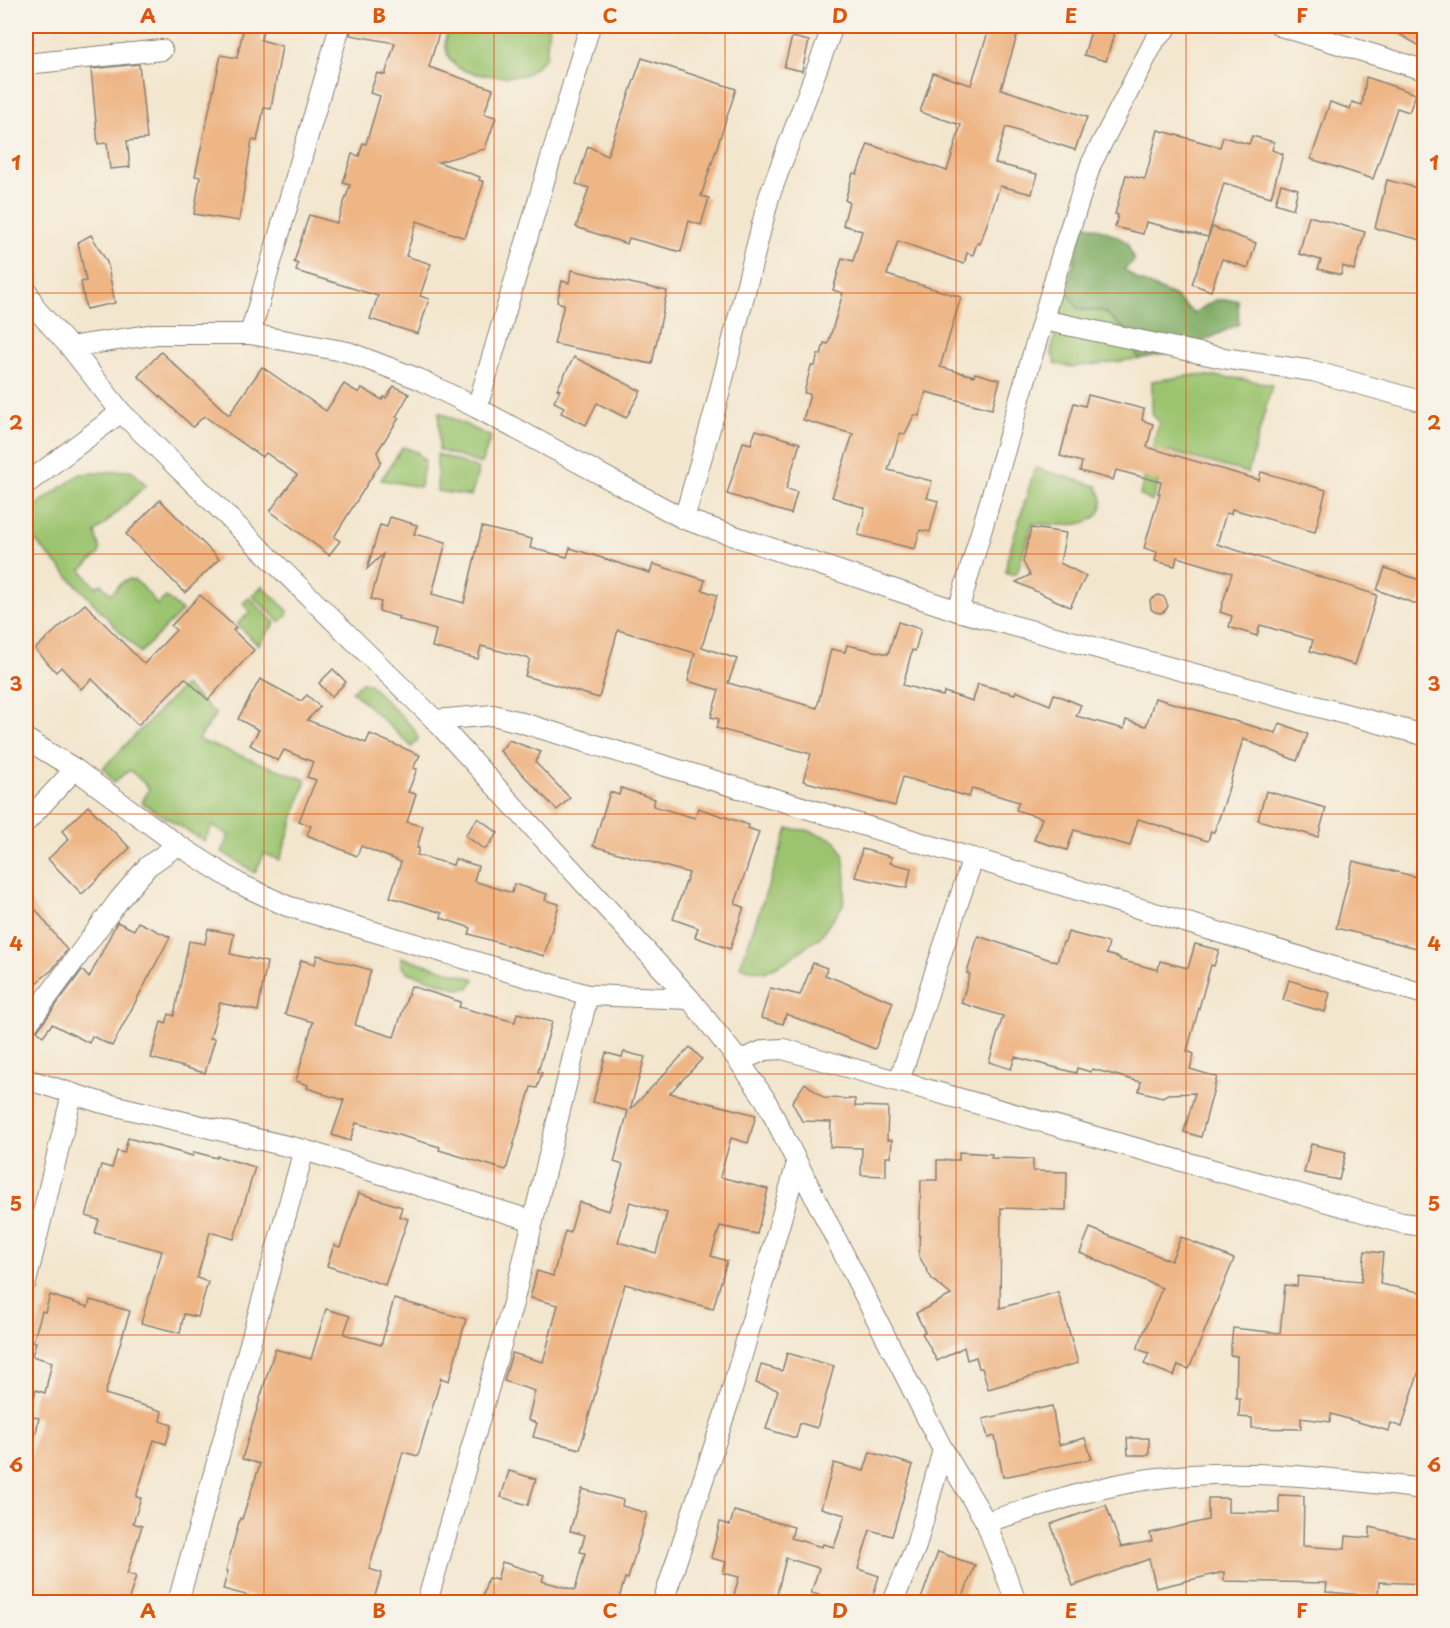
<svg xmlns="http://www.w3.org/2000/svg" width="1450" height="1628" font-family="'Playpen Sans',sans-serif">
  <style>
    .green { fill: #9cc470; stroke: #5c7046; stroke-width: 1.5 }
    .forest { fill: #7daa62; stroke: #4c633f; stroke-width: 1.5 }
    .building { fill: #eeb585; fill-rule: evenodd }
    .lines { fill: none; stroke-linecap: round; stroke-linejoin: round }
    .street-casing { stroke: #888175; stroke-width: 22 }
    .street { stroke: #fff; stroke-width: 20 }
    .grid { fill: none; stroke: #de560d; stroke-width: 1.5; stroke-opacity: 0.55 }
    .neatline { fill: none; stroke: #de560d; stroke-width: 2 }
    .grid-label { font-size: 20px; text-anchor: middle; font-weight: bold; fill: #de560d }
  </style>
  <rect width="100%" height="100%" fill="#f7f3e8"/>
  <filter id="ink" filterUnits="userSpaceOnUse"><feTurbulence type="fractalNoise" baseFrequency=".0167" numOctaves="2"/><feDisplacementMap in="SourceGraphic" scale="12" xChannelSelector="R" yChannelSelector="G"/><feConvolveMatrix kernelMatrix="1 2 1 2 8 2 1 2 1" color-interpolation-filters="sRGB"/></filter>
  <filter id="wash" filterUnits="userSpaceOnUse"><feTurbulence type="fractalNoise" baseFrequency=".008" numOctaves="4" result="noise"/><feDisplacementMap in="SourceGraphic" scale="24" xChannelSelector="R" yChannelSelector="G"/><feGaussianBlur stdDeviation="1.35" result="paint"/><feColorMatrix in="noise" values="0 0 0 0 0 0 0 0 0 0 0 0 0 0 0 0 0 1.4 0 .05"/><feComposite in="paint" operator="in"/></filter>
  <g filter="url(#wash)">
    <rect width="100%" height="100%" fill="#f3e6ce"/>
    <g class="green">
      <path d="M449,26H549L546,57C540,62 532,73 524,75C508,78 473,76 459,68C444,59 443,39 449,26Z"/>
      <polygon points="1066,289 1078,309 1105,312 1124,330 1139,359 1073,367 1056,364 1051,352"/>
      <polygon points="1196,375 1243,379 1272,385 1248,473 1168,451 1152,502 1140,495 1159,422 1152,414 1152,381"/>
      <polygon points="439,412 491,437 481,464 439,450"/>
      <polygon points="403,447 417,452 425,461 420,487 381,480"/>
      <polygon points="437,454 479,469 471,496 437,491"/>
      <path d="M1035,468L1097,486C1099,491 1103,498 1102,504C1100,532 1051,524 1032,524L1017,573L1013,575L1006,572L1007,560Z"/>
      <path d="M131,470L146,485L95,533L100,548L99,554L81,570L96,587L101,584L111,594C115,590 121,582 126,580C138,575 151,598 157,605L166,597L182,611L140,653L26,531V513L80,474Z"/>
      <polygon points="262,586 288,611 287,615 280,622 252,596"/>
      <polygon points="249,598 275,623 258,645 237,624 250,612 243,603"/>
      <polygon points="362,682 369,684 414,729 418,739 412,747 352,691"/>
      <polygon points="184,685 216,714 198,740 306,780 280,860 264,854 255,873 222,852 229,835 212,826 204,841 142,803 149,788 130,770 114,782 103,768"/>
      <polygon points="788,829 807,830 835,840 843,853 846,878 843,905 820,937 786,961 765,972 740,967"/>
      <polygon points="401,957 475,979 469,988 459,989 407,972 401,966"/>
    </g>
    <polygon class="forest" points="1084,224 1106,231 1127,242 1134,261 1124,269 1138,280 1174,296 1194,313 1215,300 1238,300 1239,324 1187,349 1139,359 1124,330 1105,312 1078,309 1066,289"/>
    <g id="blocks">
      <g class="building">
        <polygon points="244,26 264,26 261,40 282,46 271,109 264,108 257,141 252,140 239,221 194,214 200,177 195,176 221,55 237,58"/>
        <polygon points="352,26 441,26 429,67 493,89 484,114 496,117 485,149 438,162 480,177 479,180 484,182 465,238 417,221 406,256 431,264 420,296 429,299 418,334 370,319 378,296 296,271 298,264 294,262 309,215 337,223 350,185 343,183 352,154 359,156 363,143 366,144 380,96 370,93 377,73 385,75 395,43 350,35"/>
        <polygon points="990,26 1020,26 1001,89 1087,117 1075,150 1006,127 995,163 1037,174 1032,194 1000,186 980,244 977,243 973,255 967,253 964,264 898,241 887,275 961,297 940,367 974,376 975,373 1000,380 992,409 926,392 919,416 914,415 905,434 900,433 888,470 932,481 927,498 938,501 930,532 920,530 915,549 858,535 865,508 832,497 853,434 803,420 810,394 804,393 811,366 815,366 818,354 821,355 824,343 828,344 843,293 833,290 842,258 853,261 862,231 843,225 849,202 845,200 853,173 857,174 868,144 947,171 961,125 920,112 933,73 971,85"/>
        <polygon points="1385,26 1425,26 1425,49"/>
        <polygon points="1092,27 1114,34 1106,61 1084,55"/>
        <polygon points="792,37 809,41 802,71 784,67"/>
        <polygon points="642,58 736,89 701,196 709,198 701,225 689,221 681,252 629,238 627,244 576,227 589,188 576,184 588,146 607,156"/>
        <polygon points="139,64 147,139 127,141 130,167 110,169 107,143 98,144 91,69"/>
        <polygon points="1366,77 1416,94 1409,112 1397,108 1373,179 1311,159 1330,102 1350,109 1352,102 1362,105"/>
        <polygon points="1158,130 1220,147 1223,137 1249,144 1252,136 1274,142 1272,150 1283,154 1271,197 1224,183 1208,237 1146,222 1143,234 1115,227 1118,215 1115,214 1126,175 1145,179"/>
        <polygon points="1387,180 1425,190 1425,241 1375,228"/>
        <polygon points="1281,184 1298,189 1293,209 1275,203"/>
        <polygon points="1309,216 1365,232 1354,270 1343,266 1341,275 1318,269 1321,260 1299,254"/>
        <polygon points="1212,227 1256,243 1248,268 1222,259 1211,291 1192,284"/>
        <polygon points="91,235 107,262 115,303 86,309 81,282 86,281 78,242"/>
        <polygon points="571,270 667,291 652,364 554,344 564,304 557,302 562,281 569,283"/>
        <polygon points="161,352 229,415 262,367 326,411 344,384 359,393 362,388 382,400 384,397 386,398 394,386 409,394 396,417 399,418 377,452 381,462 334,537 340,541 329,555 270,511 297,475 266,453 262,457 204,416 193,427 138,376"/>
        <polygon points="574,357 641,391 626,418 597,403 586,425 561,413 564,407 554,402 560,390 557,389"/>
        <polygon points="1088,395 1144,409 1142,420 1153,424 1147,447 1259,480 1261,472 1326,490 1315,532 1232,509 1231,514 1226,513 1217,544 1377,595 1355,665 1310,651 1313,640 1260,625 1257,636 1229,627 1232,616 1220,612 1232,573 1177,557 1175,566 1155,561 1157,552 1144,548 1160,493 1158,493 1161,482 1116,470 1113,480 1080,471 1082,462 1060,456 1074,403 1085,406"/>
        <polygon points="756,430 800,443 786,489 797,492 791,514 727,494 743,442 751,444"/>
        <polygon points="160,500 219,559 185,593 126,534"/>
        <polygon points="390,517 417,525 414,534 446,542 432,594 464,603 482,527 532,539 530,548 567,557 570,548 650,573 653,564 705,580 702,590 717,595 702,647 737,659 728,683 817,708 831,649 845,652 847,645 888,654 898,622 921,629 915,651 912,650 903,685 943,696 944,692 973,701 978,684 1015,694 1016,691 1050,705 1054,694 1081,705 1076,716 1124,729 1126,720 1146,726 1155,698 1276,733 1280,723 1308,734 1297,761 1243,739 1224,804 1214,832 1211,831 1208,841 1138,819 1130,846 1074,830 1067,850 1034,840 1042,818 1016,810 1019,802 972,788 969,797 903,777 895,806 803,781 811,754 716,728 719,719 711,717 719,690 688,681 695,653 618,630 599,698 525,676 530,659 481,646 478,659 432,647 436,630 398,619 399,617 379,611 381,602 371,599 383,554 367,569 380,525 387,527"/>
        <polygon points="1031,528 1066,533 1060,563 1086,576 1070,607 1016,582 1030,575 1023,562"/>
        <polygon points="1385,568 1425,582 1425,590 1419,605 1377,590"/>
        <polygon points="200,595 236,628 233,630 254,650 208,700 185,678 138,725 92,679 81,689 61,667 56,672 35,649 85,604 144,664 176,630 171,626"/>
        <polygon points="1158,595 1164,597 1168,606 1165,611 1161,613 1155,612 1151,609 1150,600"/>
        <polygon points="333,669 346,682 331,697 319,683"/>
        <polygon points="260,679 301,701 307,695 320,707 307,720 366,743 370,734 420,755 413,768 417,769 408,792 416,794 407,822 423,826 417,848 419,848 417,855 453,865 455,859 478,866 474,881 512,893 514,884 547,894 545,900 559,904 544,956 469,934 471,928 441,918 442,913 390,897 401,862 361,846 357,856 307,835 311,826 299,821 316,780 307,777 313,762 284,750 278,761 250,745 259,730 238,719"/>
        <polygon points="509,740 541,752 535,762 570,798 557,810 500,751"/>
        <polygon points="621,788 655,799 653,806 695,818 698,808 749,825 748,828 759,832 735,904 744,907 730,949 695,937 698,928 673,919 689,873 593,846 610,792 619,795"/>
        <polygon points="1266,791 1326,808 1318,837 1258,820"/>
        <polygon points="88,806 130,848 82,894 48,859 69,839 62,831"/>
        <polygon points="478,818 498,833 485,850 465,835"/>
        <polygon points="862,849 892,857 890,863 911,868 907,888 855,877"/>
        <polygon points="1353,861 1425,879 1425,950 1336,928"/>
        <polygon points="26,897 67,950 52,970 26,991"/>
        <polygon points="117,922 134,930 138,922 170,937 112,1046 92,1036 89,1043 52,1024 43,1036 37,1031 82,970 89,978"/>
        <polygon points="208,929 234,934 230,954 267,962 258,1011 220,1003 210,1038 215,1039 205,1073 151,1058 161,1022 166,1024 169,1014 174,1016 189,941 205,944"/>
        <polygon points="1068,932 1109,943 1106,954 1120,958 1120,960 1158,970 1160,961 1188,968 1195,944 1219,950 1214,966 1211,965 1187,1051 1194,1054 1190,1069 1217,1077 1201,1137 1184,1132 1195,1093 1168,1094 1162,1097 1139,1091 1141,1082 1092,1069 1091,1072 1077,1068 1076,1073 1015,1057 1011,1069 989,1062 1003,1016 961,1003 970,974 967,973 978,936 1057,962 1063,942 1065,942"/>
        <polygon points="317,955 371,970 355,1025 394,1037 411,986 461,1002 459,1007 515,1022 517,1013 552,1022 538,1072 542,1073 537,1088 531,1087 506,1170 439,1150 440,1147 356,1123 350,1141 332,1135 344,1100 323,1094 323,1093 307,1088 308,1085 296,1081 313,1022 285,1014 301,960 315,964"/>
        <polygon points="813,963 827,968 825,975 893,1002 875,1049 786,1014 783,1024 761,1018 770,988 800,995"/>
        <polygon points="1289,980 1330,993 1325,1012 1283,1000"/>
        <path d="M690,1047L702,1059L670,1093L756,1115L748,1143L731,1138L720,1177L768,1189L757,1234L720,1226L711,1256L727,1261L713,1309L625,1284L580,1449L533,1437L537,1423L528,1420L535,1391L504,1381L512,1353L543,1362L558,1305L530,1298L537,1271L553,1276L565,1231L570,1233L579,1202L609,1211L623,1165L614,1162L628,1111L593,1102L606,1053L622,1057L624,1052L645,1057L630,1110ZM630,1202L667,1213L656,1253L618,1242Z"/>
        <polygon points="805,1083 824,1098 855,1099 855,1106 888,1107 887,1140 892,1140 891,1157 886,1157 886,1176 861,1175 862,1148 830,1147 831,1122 802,1121 792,1102"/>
        <polygon points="128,1138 193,1156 194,1152 217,1158 217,1156 255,1167 234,1239 210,1232 197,1278 208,1282 198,1317 184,1314 180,1333 141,1323 162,1251 95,1233 99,1220 86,1216 101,1165 112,1168 117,1151 124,1153"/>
        <polygon points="1311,1144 1346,1152 1339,1180 1304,1173"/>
        <polygon points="959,1152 992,1154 991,1158 1033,1159 1033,1171 1067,1172 1066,1210 1001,1208 1000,1308 1058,1292 1078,1363 988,1389 982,1368 979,1368 976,1357 967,1360 964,1347 937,1361 922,1333 925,1332 916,1313 951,1295 932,1279 919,1256 921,1180 937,1180 937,1160 959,1160"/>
        <polygon points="359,1193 402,1207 399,1216 408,1219 385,1285 327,1266 334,1245 340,1247"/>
        <polygon points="1090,1228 1171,1261 1181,1237 1234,1259 1189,1369 1178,1365 1174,1376 1144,1364 1149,1353 1137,1349 1162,1288 1080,1253"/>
        <polygon points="1365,1251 1383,1253 1380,1284 1425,1293 1425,1364 1421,1364 1402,1427 1391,1423 1389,1431 1331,1414 1330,1422 1301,1418 1301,1429 1252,1428 1252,1418 1239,1417 1240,1398 1236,1398 1237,1356 1230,1355 1233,1328 1280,1333 1285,1285 1297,1286 1298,1276 1361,1282"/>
        <polygon points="50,1295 88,1307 90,1300 130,1311 105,1394 162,1411 160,1421 172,1425 166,1444 154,1440 136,1497 141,1498 133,1523 142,1526 127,1574 136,1576 128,1602 26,1602 26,1479 39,1418 30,1416 36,1390 45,1393 52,1362 32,1356 36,1342 33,1342 42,1311 45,1312"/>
        <polygon points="394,1299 466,1319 449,1381 441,1378 418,1456 403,1452 369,1569 382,1573 373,1602 273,1602 223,1589 228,1571 226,1570 240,1518 242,1519 260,1464 242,1459 275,1349 311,1359 326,1309 350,1316 344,1334 381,1345"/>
        <polygon points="787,1353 834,1366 817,1428 800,1423 796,1438 766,1429 778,1390 756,1383 761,1365 782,1371"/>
        <polygon points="1052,1406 1059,1445 1085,1438 1092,1459 1003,1477 995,1436 988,1438 983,1419 1038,1407 1038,1409"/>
        <polygon points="1127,1438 1149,1438 1149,1455 1128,1455"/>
        <polygon points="870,1452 913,1465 892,1536 870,1530 858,1569 879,1576 871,1602 818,1602 820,1595 811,1593 819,1568 786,1558 775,1602 732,1602 739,1577 723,1573 726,1562 711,1558 720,1522 730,1525 734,1511 794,1527 791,1538 822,1547 823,1544 834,1547 845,1515 821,1508 834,1463 864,1471"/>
        <polygon points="509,1471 536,1479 528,1505 501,1497"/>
        <polygon points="582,1489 623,1500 622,1506 647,1513 628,1579 625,1578 618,1602 481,1602 488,1578 497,1580 502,1562 544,1575 542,1581 575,1590 585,1553 580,1552 585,1535 570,1531"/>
        <polygon points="1279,1495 1304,1496 1303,1546 1345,1549 1346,1536 1370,1538 1370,1527 1425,1540 1425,1584 1379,1582 1378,1596 1326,1592 1327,1583 1224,1581 1224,1572 1156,1588 1149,1559 1073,1586 1051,1524 1106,1505 1121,1547 1152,1541 1150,1533 1208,1520 1208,1498 1228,1498 1228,1512 1279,1513"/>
        <polygon points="938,1552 975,1565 961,1602 920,1602"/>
      </g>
    </g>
  </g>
  <g filter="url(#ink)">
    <use href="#blocks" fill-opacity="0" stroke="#888175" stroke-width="1.5"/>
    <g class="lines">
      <g class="street-casing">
        <g id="street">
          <polyline points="1280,26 1424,70"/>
          <polyline points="26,64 162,50"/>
          <polyline points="26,289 36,309 70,347 121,412 435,720 690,999 739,1061 765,1099 943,1450 986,1522 1016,1602"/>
          <polyline points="1043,320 1223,358 1313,371 1424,402"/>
          <polyline points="250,334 340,26"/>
          <polyline points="70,347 156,334 250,334 348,352 419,379 477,408 684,519 958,611 1424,735"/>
          <polyline points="477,408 590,26"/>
          <polyline points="26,484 121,412"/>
          <polyline points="684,519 714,414 769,197 833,26"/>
          <polyline points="958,611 1064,247 1091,164 1155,40 1168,26"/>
          <polyline points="435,720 493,715 516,721 1424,994"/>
          <polyline points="26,739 75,769 178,845 238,883 287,906 588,995 690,999"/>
          <polyline points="26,822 75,769"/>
          <polyline points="26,1026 119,900 148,866 178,845"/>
          <polyline points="739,1061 765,1050 783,1049 1402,1223 1424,1226"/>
          <polyline points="26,1079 99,1102 304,1150 533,1221"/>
          <polyline points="899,1081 973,858"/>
          <polyline points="26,1282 72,1094"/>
          <path d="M986,1522C1040,1506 1094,1487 1150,1479C1241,1467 1334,1478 1424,1489"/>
          <polyline points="178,1602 304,1150"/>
          <polyline points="427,1602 513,1303 588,995"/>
          <polyline points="663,1602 728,1404 797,1163"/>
          <polyline points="893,1602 916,1546 943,1450"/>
        </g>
      </g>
      <use href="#street" class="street"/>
    </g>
  </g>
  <path class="grid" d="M264,26V1602M494,26V1602M725,26V1602M956,26V1602M1186,26V1602M26,293H1424M26,554H1424M26,814H1424M26,1074H1424M26,1335H1424"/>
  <rect width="1450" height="1628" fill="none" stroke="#f7f3e8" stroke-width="66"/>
  <rect x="33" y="33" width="1384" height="1562" class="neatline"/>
  <g class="grid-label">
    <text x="148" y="23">A</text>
    <text x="379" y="23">B</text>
    <text x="610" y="23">C</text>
    <text x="840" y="23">D</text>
    <text x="1071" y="23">E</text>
    <text x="1302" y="23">F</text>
    <text x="16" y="170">1</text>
    <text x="1434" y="170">1</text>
    <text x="16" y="430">2</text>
    <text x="1434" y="430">2</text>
    <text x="16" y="691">3</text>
    <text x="1434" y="691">3</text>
    <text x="16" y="951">4</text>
    <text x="1434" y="951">4</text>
    <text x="16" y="1211">5</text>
    <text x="1434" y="1211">5</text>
    <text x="16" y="1472">6</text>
    <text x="1434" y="1472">6</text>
    <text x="148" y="1618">A</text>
    <text x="379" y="1618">B</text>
    <text x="610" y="1618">C</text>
    <text x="840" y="1618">D</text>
    <text x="1071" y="1618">E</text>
    <text x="1302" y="1618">F</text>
  </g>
</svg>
